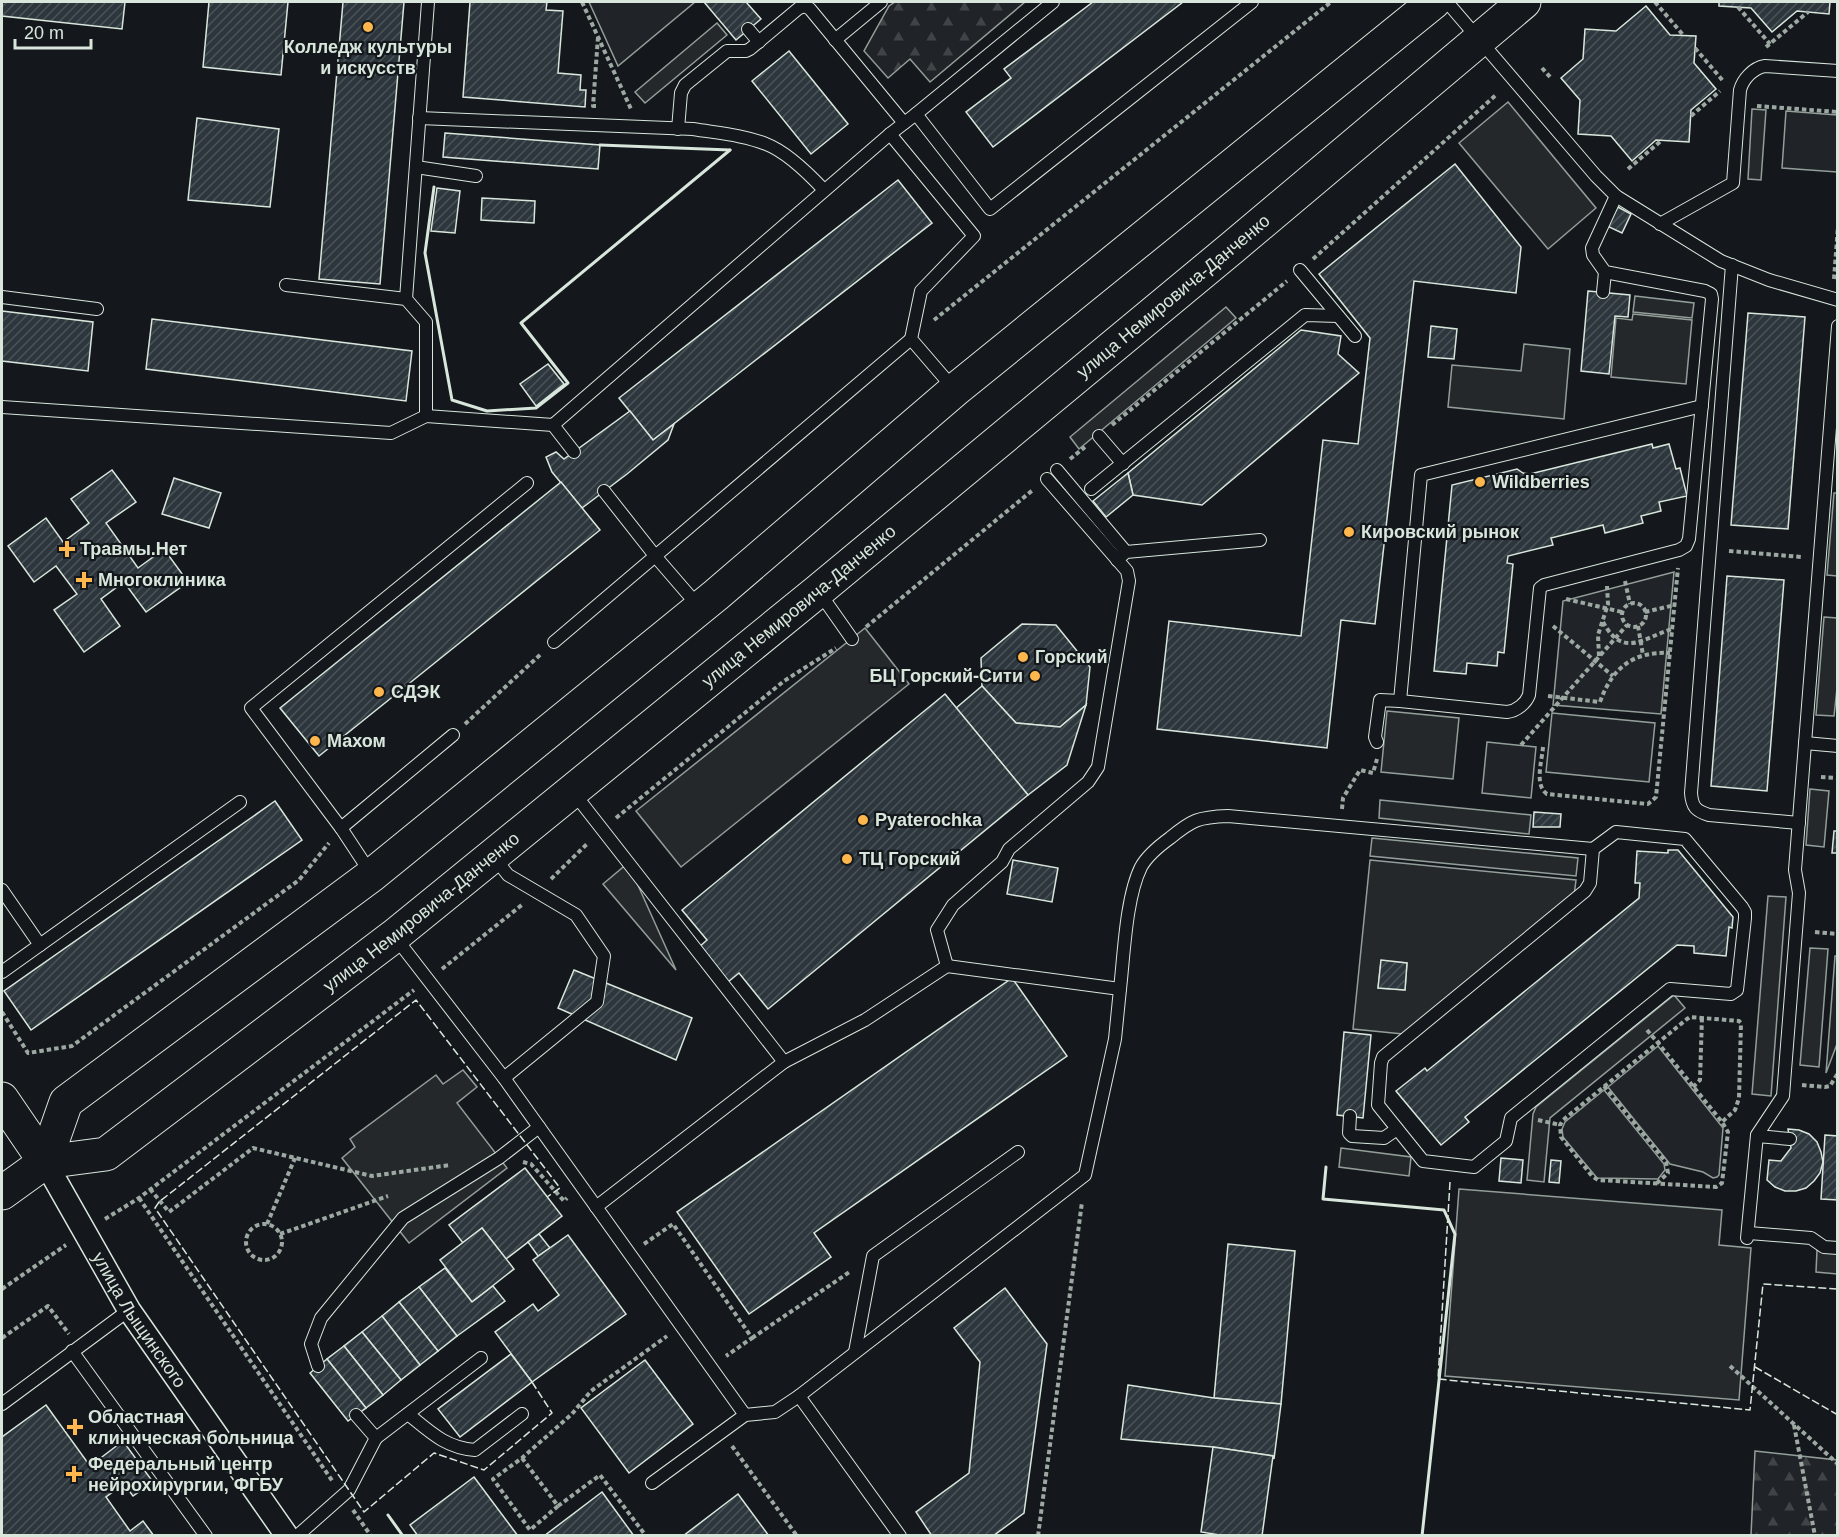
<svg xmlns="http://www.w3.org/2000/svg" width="1839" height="1537" font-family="Helvetica,sans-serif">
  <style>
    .forest { fill: url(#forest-firs); stroke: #939e99; stroke-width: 1.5 }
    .park { fill: #202428; stroke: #939e99; stroke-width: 1.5 }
    .parking { fill: #24282b; stroke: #939e99; stroke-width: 1.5; fill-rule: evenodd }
    .building { fill: url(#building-hatch); stroke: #d8e6dc; stroke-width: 1.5 }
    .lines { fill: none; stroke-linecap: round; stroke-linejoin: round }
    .lane-casing { stroke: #d8e6dc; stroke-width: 14 }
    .street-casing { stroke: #d8e6dc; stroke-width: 25 }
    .secondary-casing { stroke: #d8e6dc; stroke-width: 35 }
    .primary-casing { stroke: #d8e6dc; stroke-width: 35 }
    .path { stroke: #9da8a2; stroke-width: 4; stroke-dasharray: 4.5 3; stroke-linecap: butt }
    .lane { stroke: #14181c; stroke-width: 12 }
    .street { stroke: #14181c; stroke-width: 22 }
    .secondary { stroke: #14181c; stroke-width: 33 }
    .primary { stroke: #14181c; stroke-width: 33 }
    .fence { stroke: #d8e6dc; stroke-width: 1.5; stroke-dasharray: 8 3; stroke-linecap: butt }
    .wall { stroke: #d8e6dc; stroke-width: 3 }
    .poi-dot { fill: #ffb74d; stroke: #14181c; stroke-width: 2 }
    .labels { text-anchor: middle; stroke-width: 4.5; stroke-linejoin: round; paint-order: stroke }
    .poi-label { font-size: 18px; font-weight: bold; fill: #d8e6dc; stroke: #14181c; text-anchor: start }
    .street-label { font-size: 18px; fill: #d8e6dc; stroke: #14181c }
  </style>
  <defs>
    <pattern id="forest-firs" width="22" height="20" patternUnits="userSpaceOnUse" patternTransform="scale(1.5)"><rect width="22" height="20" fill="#202428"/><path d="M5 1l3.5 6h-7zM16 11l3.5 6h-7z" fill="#404447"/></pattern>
    <pattern id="building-hatch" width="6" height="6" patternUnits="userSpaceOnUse" patternTransform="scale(1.5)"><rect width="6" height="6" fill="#2c363c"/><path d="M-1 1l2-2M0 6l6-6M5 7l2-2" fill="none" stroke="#4a5358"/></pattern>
  </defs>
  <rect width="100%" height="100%" fill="#14181c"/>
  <g class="forest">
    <polygon points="895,2 1025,2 930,82 910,59 888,78 864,51 889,6"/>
    <polygon points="1755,1451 1837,1460 1837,1535 1751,1535"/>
  </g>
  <g class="park">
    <polygon points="589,2 695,2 618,66"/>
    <polygon points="1786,111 1837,115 1837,172 1782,168"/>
    <polygon points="1674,572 1661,714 1553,705 1563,601"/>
    <polygon points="1552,713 1655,723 1649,782 1546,772"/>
    <polygon points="1487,742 1536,747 1531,798 1482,793"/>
    <polygon points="1835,956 1838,956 1837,1044 1826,1073"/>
    <polygon points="1658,1046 1723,1128 1719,1175 1717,1177 1713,1178 1703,1172 1670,1164 1608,1087"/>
    <polygon points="1604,1090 1664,1164 1665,1170 1658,1179 1597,1178 1563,1137 1562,1129 1565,1122"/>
  </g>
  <g class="parking">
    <polygon points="717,23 727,35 645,103 635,92"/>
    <polygon points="1508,102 1596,208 1548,249 1459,143"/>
    <polygon points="1752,109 1766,110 1761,180 1748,179"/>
    <polygon points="1635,296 1694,303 1692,318 1633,312"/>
    <polygon points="1226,307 1236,318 1079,449 1070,437"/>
    <polygon points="1633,314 1692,320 1686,384 1611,377 1616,318 1632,320"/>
    <polygon points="1524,344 1570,349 1564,419 1448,407 1452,365 1521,371"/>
    <polygon points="1834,493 1838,493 1837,576 1827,575"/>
    <polygon points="1824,617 1837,618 1838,679 1834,716 1816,715"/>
    <polygon points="865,628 909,684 681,867 636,811"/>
    <polygon points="1387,711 1459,718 1453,779 1381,772"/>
    <polygon points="1810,789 1829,791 1824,847 1806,845"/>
    <polygon points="1380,800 1531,815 1529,834 1379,818"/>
    <polygon points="1372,838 1578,858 1576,876 1370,856"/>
    <path d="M1370,860L1576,880L1574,896L1403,1034L1353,1029ZM1381,961L1407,963L1405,990L1378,988Z"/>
    <polygon points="628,863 676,970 603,884"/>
    <polygon points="1768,896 1786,897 1771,1096 1752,1094"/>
    <polygon points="1810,948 1828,949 1819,1067 1800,1065"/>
    <polygon points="1674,995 1685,1008 1550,1118 1544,1182 1527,1180 1533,1114 1536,1107"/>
    <polygon points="463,1070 477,1087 457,1103 507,1168 409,1243 342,1158 355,1147 350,1139 436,1075 443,1084"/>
    <polygon points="1341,1148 1411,1157 1409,1176 1339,1167"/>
    <polygon points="1459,1189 1722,1210 1719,1245 1751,1248 1739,1400 1445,1376"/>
    <polygon points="1817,1250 1837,1252 1837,1274 1816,1272"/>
  </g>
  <g class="building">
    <polygon points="2,2 125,2 122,29 2,16"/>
    <polygon points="209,2 288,2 281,75 203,67"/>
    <polygon points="343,2 404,2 380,284 319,279"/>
    <polygon points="470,2 547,2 546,10 563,11 558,73 581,75 580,90 586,90 585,107 463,97"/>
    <polygon points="704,2 746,2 761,19 736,40"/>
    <polygon points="1093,2 1183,2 993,147 966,112 1011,78 1004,69"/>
    <polygon points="1719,2 1830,2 1829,14 1797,11 1772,32 1751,8 1719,6"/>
    <polygon points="1646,6 1670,35 1696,36 1694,63 1716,89 1691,110 1689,142 1656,140 1632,161 1611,136 1578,134 1580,100 1561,78 1583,59 1585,29 1616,31"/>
    <polygon points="789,51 848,124 811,154 752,81"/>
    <polygon points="197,118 279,129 270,207 188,200"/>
    <polygon points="445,133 600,145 598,169 443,157"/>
    <polygon points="1455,164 1521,247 1516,293 1414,281 1375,624 1341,620 1327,748 1157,729 1169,621 1301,636 1323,440 1358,444 1370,338 1319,274"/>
    <polygon points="898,180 932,223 653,440 619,398"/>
    <polygon points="437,188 460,191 455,233 431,231"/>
    <polygon points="482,198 535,201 534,223 481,220"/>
    <polygon points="1616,206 1631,214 1622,233 1607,226"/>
    <polygon points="1588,291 1630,295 1628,317 1615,316 1609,374 1581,371"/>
    <polygon points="2,311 93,322 88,371 2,361"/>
    <polygon points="1748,313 1805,317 1788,529 1731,525"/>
    <polygon points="152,319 412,351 406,401 146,369"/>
    <polygon points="1431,326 1457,329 1454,359 1428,357"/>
    <polygon points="1301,330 1341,336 1338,354 1359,373 1202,505 1133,495 1128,473"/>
    <polygon points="548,364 564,384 536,406 520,384"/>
    <polygon points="630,411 653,440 674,424 668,440 627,474 582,508 552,472 546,457 556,452 564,459"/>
    <polygon points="1652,444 1653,448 1669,444 1676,469 1680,468 1687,496 1659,502 1661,511 1641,516 1643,523 1605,533 1603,525 1551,538 1553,545 1508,556 1507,563 1513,564 1504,653 1498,652 1497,666 1467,663 1466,674 1434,671 1452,485 1517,469 1523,473 1530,474"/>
    <polygon points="112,470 136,502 106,523 138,568 164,549 188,582 146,612 124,582 101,599 120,626 84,652 54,610 77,594 56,566 34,582 8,546 46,518 63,542 89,523 71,499"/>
    <polygon points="1128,473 1133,495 1106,517 1093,501"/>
    <polygon points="174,478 221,493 209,528 162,514"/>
    <polygon points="561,482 600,530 319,756 280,708"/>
    <polygon points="1727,576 1784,580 1767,791 1711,786"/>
    <polygon points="1022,624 1056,625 1090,667 1086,705 1060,727 1016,723 982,686 981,658"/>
    <polygon points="982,686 1016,723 1060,727 1086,705 1067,765 1028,795 956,708"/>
    <polygon points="945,694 1028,795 768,1009 739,973 728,982 699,947 707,940 682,910"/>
    <polygon points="275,801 302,840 31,1030 4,991"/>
    <polygon points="1534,812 1561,814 1560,827 1533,827"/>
    <polygon points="1834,831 1838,831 1838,853 1832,853"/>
    <polygon points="1668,850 1678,850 1733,917 1732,928 1729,927 1726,956 1694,953 1694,946 1677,945 1465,1117 1469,1122 1441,1145 1396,1091 1425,1068 1427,1071 1639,898 1640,883 1635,883 1637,851 1668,853"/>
    <polygon points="1013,860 1058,868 1052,902 1007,894"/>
    <polygon points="1381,960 1407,963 1405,990 1378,988"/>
    <polygon points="574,970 692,1018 676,1060 558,1008"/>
    <polygon points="1012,978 1067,1056 814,1233 831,1257 749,1314 677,1212"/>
    <polygon points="1344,1032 1371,1035 1363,1118 1337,1115"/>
    <polygon points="1788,1129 1799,1130 1809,1134 1817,1142 1821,1152 1823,1162 1820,1173 1814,1181 1806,1188 1796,1191 1785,1191 1775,1187 1767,1180 1769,1160 1781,1161 1791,1148"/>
    <polygon points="1825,1135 1838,1136 1838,1200 1821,1199"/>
    <polygon points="1501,1158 1523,1160 1521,1183 1499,1181"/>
    <polygon points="1551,1160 1561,1161 1559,1183 1549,1182"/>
    <polygon points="525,1168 562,1216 506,1259 482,1228 463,1243 449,1225"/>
    <polygon points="482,1228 514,1269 472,1302 440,1260"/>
    <polygon points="539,1234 550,1248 538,1256 528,1242"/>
    <polygon points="568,1235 626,1314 532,1382 495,1332 533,1304 538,1311 559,1295 533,1260"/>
    <polygon points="1228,1244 1295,1251 1281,1404 1214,1398"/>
    <polygon points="445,1268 472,1302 493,1286 505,1301 457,1336 419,1287"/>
    <polygon points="419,1287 457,1336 438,1351 399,1302"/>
    <polygon points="1005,1288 1047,1344 1024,1513 993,1536 932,1536 916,1512 969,1473 980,1362 954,1328"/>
    <polygon points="399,1302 438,1351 420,1365 382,1316"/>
    <polygon points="382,1316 420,1365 401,1380 362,1332"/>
    <polygon points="362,1332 401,1380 383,1395 344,1346"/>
    <polygon points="344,1346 383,1395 366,1408 327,1359"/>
    <polygon points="511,1354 532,1382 460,1437 438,1409"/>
    <polygon points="327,1359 366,1408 348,1421 310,1373"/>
    <polygon points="645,1360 693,1424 629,1473 581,1408"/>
    <polygon points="1128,1385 1214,1398 1281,1404 1274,1459 1273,1456 1213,1447 1121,1439"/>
    <polygon points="46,1405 90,1466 123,1441 153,1482 133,1496 124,1484 106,1497 130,1531 143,1521 154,1536 2,1536 2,1437"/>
    <polygon points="1213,1447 1273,1456 1262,1536 1226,1536 1201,1532"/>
    <polygon points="474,1477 518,1536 418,1536 410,1525"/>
    <polygon points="602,1492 634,1536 544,1536"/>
    <polygon points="738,1494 769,1536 683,1536"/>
  </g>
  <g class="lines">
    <g class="lane-casing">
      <g id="lane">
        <polyline points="1447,2 1596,176 1616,196 1721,261 1769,280 1838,300"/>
        <polyline points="748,29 759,42"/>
        <polyline points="835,40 881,2"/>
        <polyline points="916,114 1053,2"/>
        <path d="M419,118L693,129C717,133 744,135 766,144C787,152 809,174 824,190"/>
        <polyline points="678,129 681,93 685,85 727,51 746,51 750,49 799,8 805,6 810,9 904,123"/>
        <polyline points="890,134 974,236 921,291 911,339 954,389"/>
        <polyline points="416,167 476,176"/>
        <path d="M1660,224L1733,183L1740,90C1743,79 1753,68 1765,66L1838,71"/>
        <path d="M1732,265L1691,793C1692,807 1696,811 1709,815L1799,823"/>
        <polyline points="1300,270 1355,336"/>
        <polyline points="1603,292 1605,272"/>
        <polyline points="2,297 97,309"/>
        <polyline points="406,299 428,2"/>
        <polyline points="2,407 391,433 426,416 426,322 406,299 286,285"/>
        <polyline points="426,416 553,425 890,134 916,114 990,209 1252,2"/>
        <polyline points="553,425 574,452"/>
        <polyline points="1099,436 1123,464"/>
        <polyline points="1057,470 1126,552"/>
        <polyline points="1091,489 1305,315 1338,316"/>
        <polyline points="604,491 656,557 700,608"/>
        <polyline points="1117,560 1126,552 1260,540"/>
        <polyline points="819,592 852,639"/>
        <polyline points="554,642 911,339"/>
        <path d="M1400,701L1507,712C1517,711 1526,703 1529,695L1540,588L1544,585L1679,550L1686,546L1689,539L1712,299L1711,294L1705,291L1605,272L1593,255L1592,248L1616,196"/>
        <polyline points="1377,742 1375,737 1380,700 1400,701 1421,475 1702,406"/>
        <polyline points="1805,743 1838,746"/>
        <polyline points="573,792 784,1062 596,1207"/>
        <polyline points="341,828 453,735"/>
        <polygon points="1616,832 1685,839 1742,907 1745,912 1745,918 1737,990 1731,994 1670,989 1511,1118 1506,1141 1474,1167 1423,1161 1378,1105 1381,1063 1383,1057 1585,891 1590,883 1593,849"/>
        <polyline points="493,856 508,875 576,915 604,956 597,1002 504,1078"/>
        <polyline points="372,875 341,828 251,708 527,483"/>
        <polyline points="2,890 40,945"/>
        <polyline points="395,937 504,1078 745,1415"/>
        <polyline points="947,966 937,930 953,905 1002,862 1009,849 1088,782 1098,767 1129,581 1127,571 1047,479"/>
        <polyline points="2,972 240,802"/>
        <path d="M1120,989C1124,954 1126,897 1141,867C1147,856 1159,846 1170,838C1192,820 1198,817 1228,816L1593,849"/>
        <polyline points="1350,1116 1349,1133 1352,1136 1384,1138 1397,1129"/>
        <polyline points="1757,1136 1790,1139"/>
        <polyline points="1749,1233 1811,1238 1824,1247 1838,1248"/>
        <polyline points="1747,1238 1757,1135 1783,1096 1799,893 1795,870 1838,326"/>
        <polyline points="72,1351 206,1536"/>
        <polyline points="855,1352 873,1256 1018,1152"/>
        <polyline points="318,1366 311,1344 321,1318 403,1218 499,1158 539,1127"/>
        <polyline points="799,1396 900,1536"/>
        <polyline points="2,1404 129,1310"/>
        <path d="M408,1414C430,1432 446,1448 475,1450L522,1414"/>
        <polyline points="376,1438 481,1358"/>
        <polyline points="652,1483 745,1415 775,1412 799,1396 1085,1175 1115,1039 1120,989 947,966 865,1020 784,1062"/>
        <polyline points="297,1536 349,1490 376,1438 356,1415"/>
      </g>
    </g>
    <g class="street-casing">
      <g id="street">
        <path id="s1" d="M45,1162L129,1310L287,1536"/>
      </g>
    </g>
    <g class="secondary-casing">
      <polyline id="secondary" points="2,1099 45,1162"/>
    </g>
    <g class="primary-casing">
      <g id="primary">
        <polyline points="45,1162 66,1102 372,875 716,595 955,390 1434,2"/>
        <path id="s2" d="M2,1193L45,1162L106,1154L394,936L818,591L1233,247L1524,2"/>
      </g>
    </g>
    <g class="path">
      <polyline points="582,2 631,109"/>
      <polyline points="1655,2 1684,36"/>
      <polyline points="1738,7 1770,44"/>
      <polyline points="1766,47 1808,12"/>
      <polyline points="1695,48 1724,82"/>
      <polyline points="1542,68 1551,78"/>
      <polyline points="596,106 593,106 598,37"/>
      <polyline points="1757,106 1838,112"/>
      <polyline points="1691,116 1720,91"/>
      <polyline points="1628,169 1662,140"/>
      <polyline points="1313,259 1496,95"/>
      <polyline points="1834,279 1838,226"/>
      <polyline points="934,320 1331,2"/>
      <polyline points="1112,425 1287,281"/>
      <polyline points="1070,459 1085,447"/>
      <polyline points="1729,551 1802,557"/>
      <polyline points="1625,581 1630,604"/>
      <polyline points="1566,599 1622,612"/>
      <circle cx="1634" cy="615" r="12"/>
      <polyline points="1645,612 1675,605"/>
      <path d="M1603,622C1623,659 1643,638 1672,629"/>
      <polyline points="1553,626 1613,676"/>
      <polyline points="1638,626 1643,655"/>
      <polyline points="866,627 1034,489"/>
      <polyline points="1599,656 1598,635 1608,604 1607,586"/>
      <path d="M1548,696L1600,702C1612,668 1633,651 1670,653"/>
      <polyline points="465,724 541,654"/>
      <polyline points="1521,745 1627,625"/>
      <path d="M1543,747C1542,761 1534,785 1547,794L1648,804L1656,797L1678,568"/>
      <polyline points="1821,777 1838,778"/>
      <polyline points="1342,809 1343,798 1360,770 1373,773 1377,759"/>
      <polyline points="616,818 784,681 836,648"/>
      <polyline points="551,879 588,843"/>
      <polyline points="1815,932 1838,934"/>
      <polyline points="442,969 523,904"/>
      <polyline points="2,1012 28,1053 72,1046 299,880 329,843"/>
      <polyline points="1647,1030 1658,1043 1722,1122 1728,1132 1722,1183 1716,1187 1598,1180 1592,1176 1561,1137 1560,1125 1563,1120 1687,1019 1690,1017 1739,1021 1741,1023 1739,1098 1735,1110 1722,1122"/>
      <polyline points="1802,1085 1825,1087 1830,1086 1838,1073"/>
      <polyline points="1604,1086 1666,1162 1668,1173 1656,1184"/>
      <polyline points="1693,1087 1700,1080 1702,1016"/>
      <polyline points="1538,1120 1560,1125"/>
      <polyline points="523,1162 531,1164 564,1201 567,1198"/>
      <polyline points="150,1189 169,1212 253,1148 372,1176 450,1165"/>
      <polyline points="139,1198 333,1482"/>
      <polyline points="105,1219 139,1198 414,990"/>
      <circle cx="264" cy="1242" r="18"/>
      <polyline points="267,1224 295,1158"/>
      <polyline points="280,1234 388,1196"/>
      <polyline points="644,1244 673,1224 752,1338 726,1356"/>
      <polyline points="2,1289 66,1245"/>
      <polyline points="2,1338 48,1306 69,1334"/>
      <polyline points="752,1338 851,1271"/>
      <polyline points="1730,1366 1838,1464"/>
      <polyline points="1794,1425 1815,1536"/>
      <polyline points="732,1446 797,1536"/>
      <polyline points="522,1458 558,1506 600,1475 646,1536"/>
      <polyline points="558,1506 530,1530 493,1479 522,1458 572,1414 591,1391 667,1336"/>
      <polyline points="353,1510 371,1536"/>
      <polyline points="1038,1536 1082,1202"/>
    </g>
    <use href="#lane" class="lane"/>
    <use href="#street" class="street"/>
    <use href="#secondary" class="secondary"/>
    <use href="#primary" class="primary"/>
    <g class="fence">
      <polyline points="1450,1182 1438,1379 1750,1410 1763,1284 1838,1289"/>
      <polyline points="1755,1367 1838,1415"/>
      <polyline points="532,1382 552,1413 484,1470 434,1453 364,1512 155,1208 159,1202 416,1000 560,1188 547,1197"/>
    </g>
    <g class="wall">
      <polyline points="600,145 730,150"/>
      <polyline points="434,187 425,253 452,400 487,411 536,408 568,383 521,323 730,150"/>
      <polyline points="1326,1167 1323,1199 1444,1210 1455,1234 1422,1536"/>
      <polyline points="388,1515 403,1536"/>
    </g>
  </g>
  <g class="poi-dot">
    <circle cx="368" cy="27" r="6"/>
    <circle cx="1480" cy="482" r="6"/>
    <circle cx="1349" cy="532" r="6"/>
    <path d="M64 540h6v6h6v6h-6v6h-6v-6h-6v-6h6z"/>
    <path d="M81 571h6v6h6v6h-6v6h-6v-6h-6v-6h6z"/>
    <circle cx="1023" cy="657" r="6"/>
    <circle cx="1035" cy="676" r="6"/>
    <circle cx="379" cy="692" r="6"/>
    <circle cx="315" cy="741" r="6"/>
    <circle cx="863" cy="820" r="6"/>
    <circle cx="847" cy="859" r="6"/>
    <path d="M72 1418h6v6h6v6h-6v6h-6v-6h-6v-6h6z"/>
    <path d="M71 1465h6v6h6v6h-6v6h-6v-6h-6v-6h6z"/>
  </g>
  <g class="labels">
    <g class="poi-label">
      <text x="368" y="53" text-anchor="middle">Колледж культуры<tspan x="368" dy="21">и искусств</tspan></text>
      <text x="1492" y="488">Wildberries</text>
      <text x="1361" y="538">Кировский рынок</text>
      <text x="80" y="555">Травмы.Нет</text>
      <text x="98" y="586">Многоклиника</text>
      <text x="1035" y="663">Горский</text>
      <text x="1023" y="682" text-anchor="end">БЦ Горский-Сити</text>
      <text x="391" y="698">СДЭК</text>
      <text x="327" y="747">Махом</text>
      <text x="875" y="826">Pyaterochka</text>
      <text x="859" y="865">ТЦ Горский</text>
      <text x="88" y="1423">Областная<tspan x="88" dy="21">клиническая больница</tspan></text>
      <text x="88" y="1470">Федеральный центр<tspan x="88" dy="21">нейрохирургии, ФГБУ</tspan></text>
    </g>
    <g class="street-label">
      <text dy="6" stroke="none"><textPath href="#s2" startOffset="1484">улица Немировича-Данченко</textPath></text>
      <text dy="6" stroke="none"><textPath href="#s2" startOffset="998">улица Немировича-Данченко</textPath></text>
      <text dy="6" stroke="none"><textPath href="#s2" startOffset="512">улица Немировича-Данченко</textPath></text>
      <text dy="6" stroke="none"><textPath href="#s1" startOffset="184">улица Лыщинского</textPath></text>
    </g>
  </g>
  <rect width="1839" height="1537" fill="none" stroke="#d8e6dc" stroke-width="6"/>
  <path d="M15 39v9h76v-9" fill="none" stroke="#d8e6dc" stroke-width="3"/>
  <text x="24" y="39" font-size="18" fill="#d8e6dc" stroke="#14181c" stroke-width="4.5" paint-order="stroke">20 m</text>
</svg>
